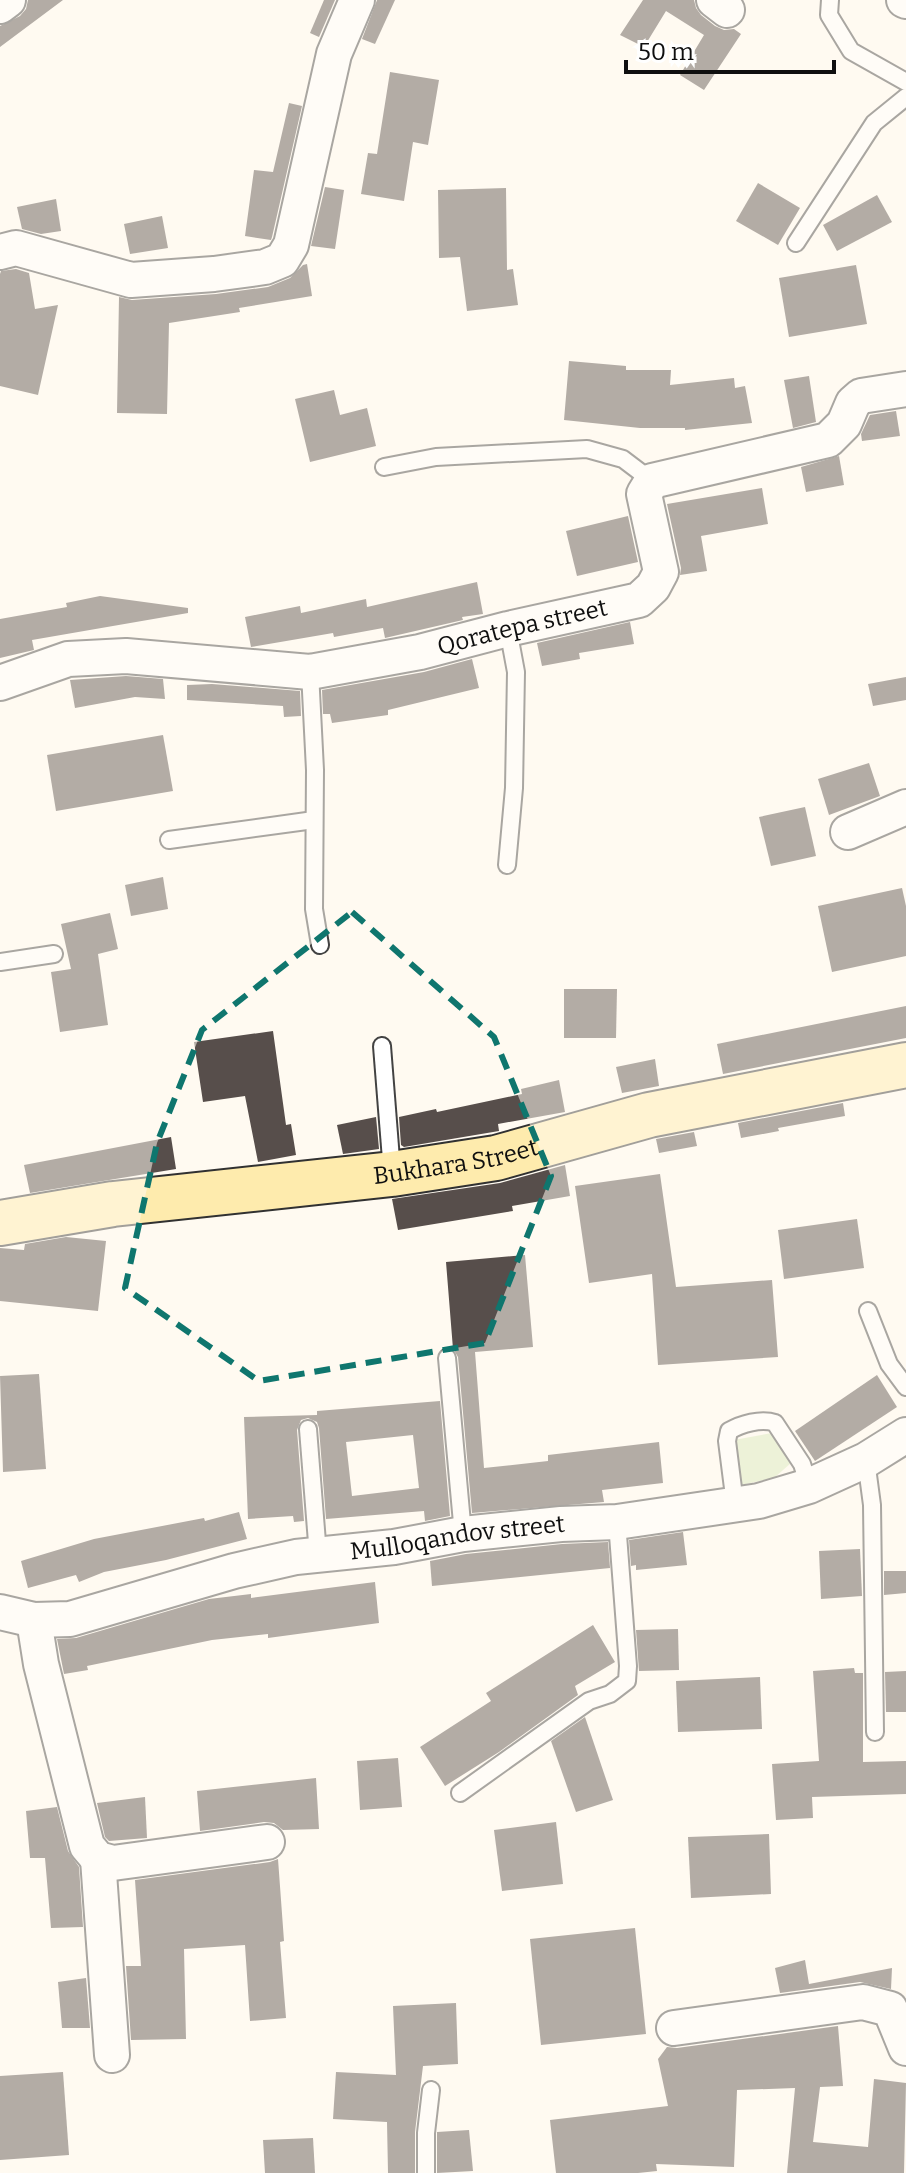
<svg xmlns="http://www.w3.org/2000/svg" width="906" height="2173" font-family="Bitter,serif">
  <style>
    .green { fill: #d8e9ba }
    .building { fill: #574e4b; fill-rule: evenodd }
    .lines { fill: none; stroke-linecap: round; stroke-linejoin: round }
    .lane-casing { stroke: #424242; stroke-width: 20 }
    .street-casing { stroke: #424242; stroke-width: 38 }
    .secondary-casing { stroke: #313131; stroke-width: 48 }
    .lane { stroke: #fff; stroke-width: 16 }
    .street { stroke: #fff; stroke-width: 34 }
    .secondary { stroke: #feebad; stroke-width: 44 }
    .marked { fill: none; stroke: #0f766e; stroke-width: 6; stroke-dasharray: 16 10; stroke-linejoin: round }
    .labels { text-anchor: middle; stroke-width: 8; stroke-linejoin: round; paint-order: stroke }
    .street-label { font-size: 24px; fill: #0f0f0f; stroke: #fff }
  </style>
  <rect width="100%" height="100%" fill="#fffaf1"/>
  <polygon class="green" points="772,1433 791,1463 774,1478 741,1485 734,1440"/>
  <g class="building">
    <polygon points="28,0 63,0 0,47 0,26 20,16 26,9"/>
    <polygon points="324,0 335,0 319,37 310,33"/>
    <polygon points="377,0 395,0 375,44 362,39"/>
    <polygon points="643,0 694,0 696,8 701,15 715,26 724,30 734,29 741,34 704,90 680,75 704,35 666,11 644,47 620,35"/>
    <polygon points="390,72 439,80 428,145 413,142 404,201 361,194 368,153 377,154"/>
    <polygon points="289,103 302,106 272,237 271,240 245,236 254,170 273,172"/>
    <polygon points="758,183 800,208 778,245 736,221"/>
    <polygon points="325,187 344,190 335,249 311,246"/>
    <polygon points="506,188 507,270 513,269 518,305 467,311 460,257 439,258 438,190"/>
    <polygon points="877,195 892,222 837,251 823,225"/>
    <polygon points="56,199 61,231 41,234 22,229 17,207"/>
    <polygon points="162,216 168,248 130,254 124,224"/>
    <polygon points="307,264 312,296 239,308 240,312 169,323 167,414 117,413 119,297 132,300 216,294 268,287 290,278 303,265"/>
    <polygon points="856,265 867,324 789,337 779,278"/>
    <polygon points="16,269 29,273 35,309 58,305 38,395 0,386 0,274 1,271"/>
    <polygon points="569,361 626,366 626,370 671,370 670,385 734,378 735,388 745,386 752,423 685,430 685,428 640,428 564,420"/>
    <polygon points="809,376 816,422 793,428 784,380"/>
    <polygon points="334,390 340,415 367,408 376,446 310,462 295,399"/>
    <polygon points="896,411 900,436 862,441 861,434 870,415"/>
    <polygon points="839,456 844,485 806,492 801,467"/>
    <polygon points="762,488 768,524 701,536 707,571 680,575 681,568 667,504"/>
    <polygon points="628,516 638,562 577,576 566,531"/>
    <polygon points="477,582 483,614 462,617 463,620 385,638 383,628 334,637 333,633 251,647 245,617 300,606 301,613 366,599 367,607"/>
    <polygon points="100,596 188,608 188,613 32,640 34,650 0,658 0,619 67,607 66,603"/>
    <polygon points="630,622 634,644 579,653 580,659 542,666 537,643"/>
    <polygon points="472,659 479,688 388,710 388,715 332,723 330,714 323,714 322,690 424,672"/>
    <polygon points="126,676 163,679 165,699 135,697 75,708 70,680"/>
    <polygon points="906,677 906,700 873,706 868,684"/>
    <polygon points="212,684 300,691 301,716 284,717 283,706 187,700 187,685"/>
    <polygon points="163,735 173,791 56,811 47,755"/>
    <polygon points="869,763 880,796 829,815 818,779"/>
    <polygon points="805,807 816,856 771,866 759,817"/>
    <polygon points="163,877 168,909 131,916 125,885"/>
    <polygon points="902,888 906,906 906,956 832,972 818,906"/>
    <polygon points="110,913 118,949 98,954 108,1025 60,1032 51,972 71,969 61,924"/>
    <polygon points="564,989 617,989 616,1038 564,1038"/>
    <polygon points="906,1006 906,1038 723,1074 717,1044"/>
    <polygon points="273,1031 286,1125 291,1124 296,1155 258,1162 245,1096 203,1102 194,1042"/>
    <polygon points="655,1059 659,1086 622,1093 616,1067"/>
    <polygon points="559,1080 565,1112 498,1124 499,1131 404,1147 401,1145 399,1117 436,1109 437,1112 522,1094 521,1089"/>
    <polygon points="843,1103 845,1116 778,1128 779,1131 741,1138 738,1123"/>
    <polygon points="376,1117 379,1149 343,1154 337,1125"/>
    <polygon points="694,1132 697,1146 659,1153 656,1139"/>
    <polygon points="171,1137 176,1169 30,1193 24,1165"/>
    <polygon points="565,1165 570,1196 512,1206 513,1211 398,1230 392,1199 500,1183"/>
    <polygon points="660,1174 676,1287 772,1280 778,1357 658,1365 652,1274 589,1283 575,1186"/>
    <polygon points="857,1219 864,1268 784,1279 778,1230"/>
    <polygon points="66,1237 106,1241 98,1311 0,1301 0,1248 24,1250 25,1244"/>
    <polygon points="525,1255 533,1347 475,1352 484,1468 548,1461 548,1455 659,1442 663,1483 602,1490 604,1502 472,1513 458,1357 453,1349 446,1262"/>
    <polygon points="39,1374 46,1469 3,1472 0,1376"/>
    <polygon points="877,1375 897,1407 815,1461 795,1431"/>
    <path d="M440,1401L450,1516L425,1521L424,1511L326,1519L319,1428L317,1422L308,1418L301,1420L297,1430L304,1521L294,1522L293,1516L248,1519L244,1417L317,1415V1411ZM413,1435L419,1488L352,1496L346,1442Z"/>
    <polygon points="239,1512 247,1539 166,1560 104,1572 79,1582 76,1575 28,1588 21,1561 94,1539 204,1518 205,1521"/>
    <polygon points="683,1532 687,1565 636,1570 636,1565 631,1566 629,1540"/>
    <polygon points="608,1542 610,1568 432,1586 430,1561 466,1554 562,1544"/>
    <polygon points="860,1549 862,1596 821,1599 819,1551"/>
    <polygon points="884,1571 906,1571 906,1593 884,1595"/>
    <polygon points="375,1582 379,1623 268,1638 268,1634 212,1640 87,1666 88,1670 64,1674 57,1639 76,1638 209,1599 251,1594 251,1598"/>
    <polygon points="593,1625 615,1662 575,1686 578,1695 499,1752 445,1786 420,1747 491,1701 486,1693"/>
    <polygon points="678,1629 679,1670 639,1671 636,1630"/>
    <polygon points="854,1668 855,1673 863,1673 863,1762 906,1761 906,1794 812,1797 813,1818 776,1820 772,1764 819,1761 813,1671"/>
    <polygon points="906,1671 906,1712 886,1712 885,1672"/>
    <polygon points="760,1677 762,1729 678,1732 676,1681"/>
    <polygon points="585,1717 613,1800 576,1812 551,1741"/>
    <polygon points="398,1758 402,1807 360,1810 357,1761"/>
    <polygon points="316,1778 319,1829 283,1830 274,1823 264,1822 200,1831 197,1791"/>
    <polygon points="145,1797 147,1838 109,1841 105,1837 97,1803"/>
    <polygon points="57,1807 68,1851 79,1867 83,1927 51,1928 45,1858 30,1858 26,1811"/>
    <polygon points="556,1822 563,1884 502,1891 494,1830"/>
    <polygon points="769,1834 771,1894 691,1898 688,1837"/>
    <polygon points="278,1859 284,1941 280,1942 286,2018 250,2021 245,1945 184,1949 186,2039 131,2040 126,1966 141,1966 135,1880 270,1862"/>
    <polygon points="635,1928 646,2034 541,2045 530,1939"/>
    <polygon points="805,1960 809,1984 892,1968 891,1989 860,1982 780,1993 775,1968"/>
    <polygon points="86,1978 90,2028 62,2028 58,1982"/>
    <polygon points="456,2003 458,2064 423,2066 415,2132 415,2173 388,2173 387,2122 333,2119 336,2072 396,2075 393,2006"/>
    <polygon points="838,2026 843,2086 820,2087 813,2142 868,2147 874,2079 906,2083 904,2173 787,2173 795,2088 737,2090 734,2167 656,2164 657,2171 638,2173 556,2173 550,2120 668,2106 658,2059 667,2047 677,2048"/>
    <polygon points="63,2072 69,2155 0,2160 0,2076"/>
    <polygon points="469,2130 473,2171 437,2173 437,2132"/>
    <polygon points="313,2138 315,2173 265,2173 263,2140"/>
  </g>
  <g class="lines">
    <g class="lane-casing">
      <g id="lane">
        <polyline points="830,0 829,15 851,51 906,82"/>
        <polyline points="796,243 874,123 906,97"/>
        <polyline points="384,467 436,457 587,449 623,459 652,481"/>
        <polyline points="310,672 315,770 314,909 320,945"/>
        <polyline points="169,840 314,820"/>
        <polyline points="507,865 514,788 516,672 508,629"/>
        <polyline points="0,962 54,954"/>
        <polyline points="382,1046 392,1172"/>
        <polyline points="868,1311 889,1364 906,1387"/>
        <polyline points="447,1358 463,1534"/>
        <polyline points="308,1429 318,1555"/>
        <polyline points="866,1460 872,1505 875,1732"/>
        <path d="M735,1504L727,1441L729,1431C741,1424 761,1418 775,1423L802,1464L809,1486"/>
        <polyline points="460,1793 589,1701 610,1694 627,1681 628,1666 617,1522"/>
        <polyline points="426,2173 426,2133 431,2090"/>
      </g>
    </g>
    <g class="street-casing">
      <g id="street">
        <polyline points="714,0 727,10"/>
        <polyline points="904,0 906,1"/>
        <polyline points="0,6 8,0"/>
        <polyline points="0,252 16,248 131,280 214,274 265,267 282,260 291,245 334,54 357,0"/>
        <path id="s1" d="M0,683L68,659L126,656L310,672L420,652L508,629L639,600L653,587L661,572L644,494L652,481L828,440L844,424L853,403L861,396L906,389"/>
        <polyline points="848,832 906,807"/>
        <path id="s2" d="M0,1612L34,1620L70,1619L234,1571L296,1557L394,1547L463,1534L561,1524L617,1522L759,1501L809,1486L866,1460L906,1435"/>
        <polyline points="34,1620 41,1664 87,1846 98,1859 113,1863 267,1842"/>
        <polyline points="98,1859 112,2055"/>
        <polyline points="674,2028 863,2002 890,2009 906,2048"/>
      </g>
    </g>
    <g class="secondary-casing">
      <g id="secondary">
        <path id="s3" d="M0,1223L113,1204L392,1174L496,1158L649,1115L906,1065"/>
      </g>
    </g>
    <use href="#lane" class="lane"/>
    <use href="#street" class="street"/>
    <use href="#secondary" class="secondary"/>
  </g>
  <path d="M0 0H906V2173H0ZM352,912L494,1037L551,1176L485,1343L259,1381L125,1288L157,1143L202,1030Z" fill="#fffaf1" fill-opacity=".55" fill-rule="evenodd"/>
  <path class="marked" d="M352,912L494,1037L551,1176L485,1343L259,1381L125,1288L157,1143L202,1030Z"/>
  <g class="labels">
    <g class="street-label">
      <text dy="8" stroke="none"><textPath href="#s1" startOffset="532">Qoratepa street</textPath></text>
      <text dy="8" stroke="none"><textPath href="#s3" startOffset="460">Bukhara Street</textPath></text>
      <text dy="8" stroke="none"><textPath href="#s2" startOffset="468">Mulloqandov street</textPath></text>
    </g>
  </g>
  <path d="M626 60v12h208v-12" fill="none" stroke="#0f0f0f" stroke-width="4"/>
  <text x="638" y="60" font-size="24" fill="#0f0f0f" stroke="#ffffff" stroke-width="6" paint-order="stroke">50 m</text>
</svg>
